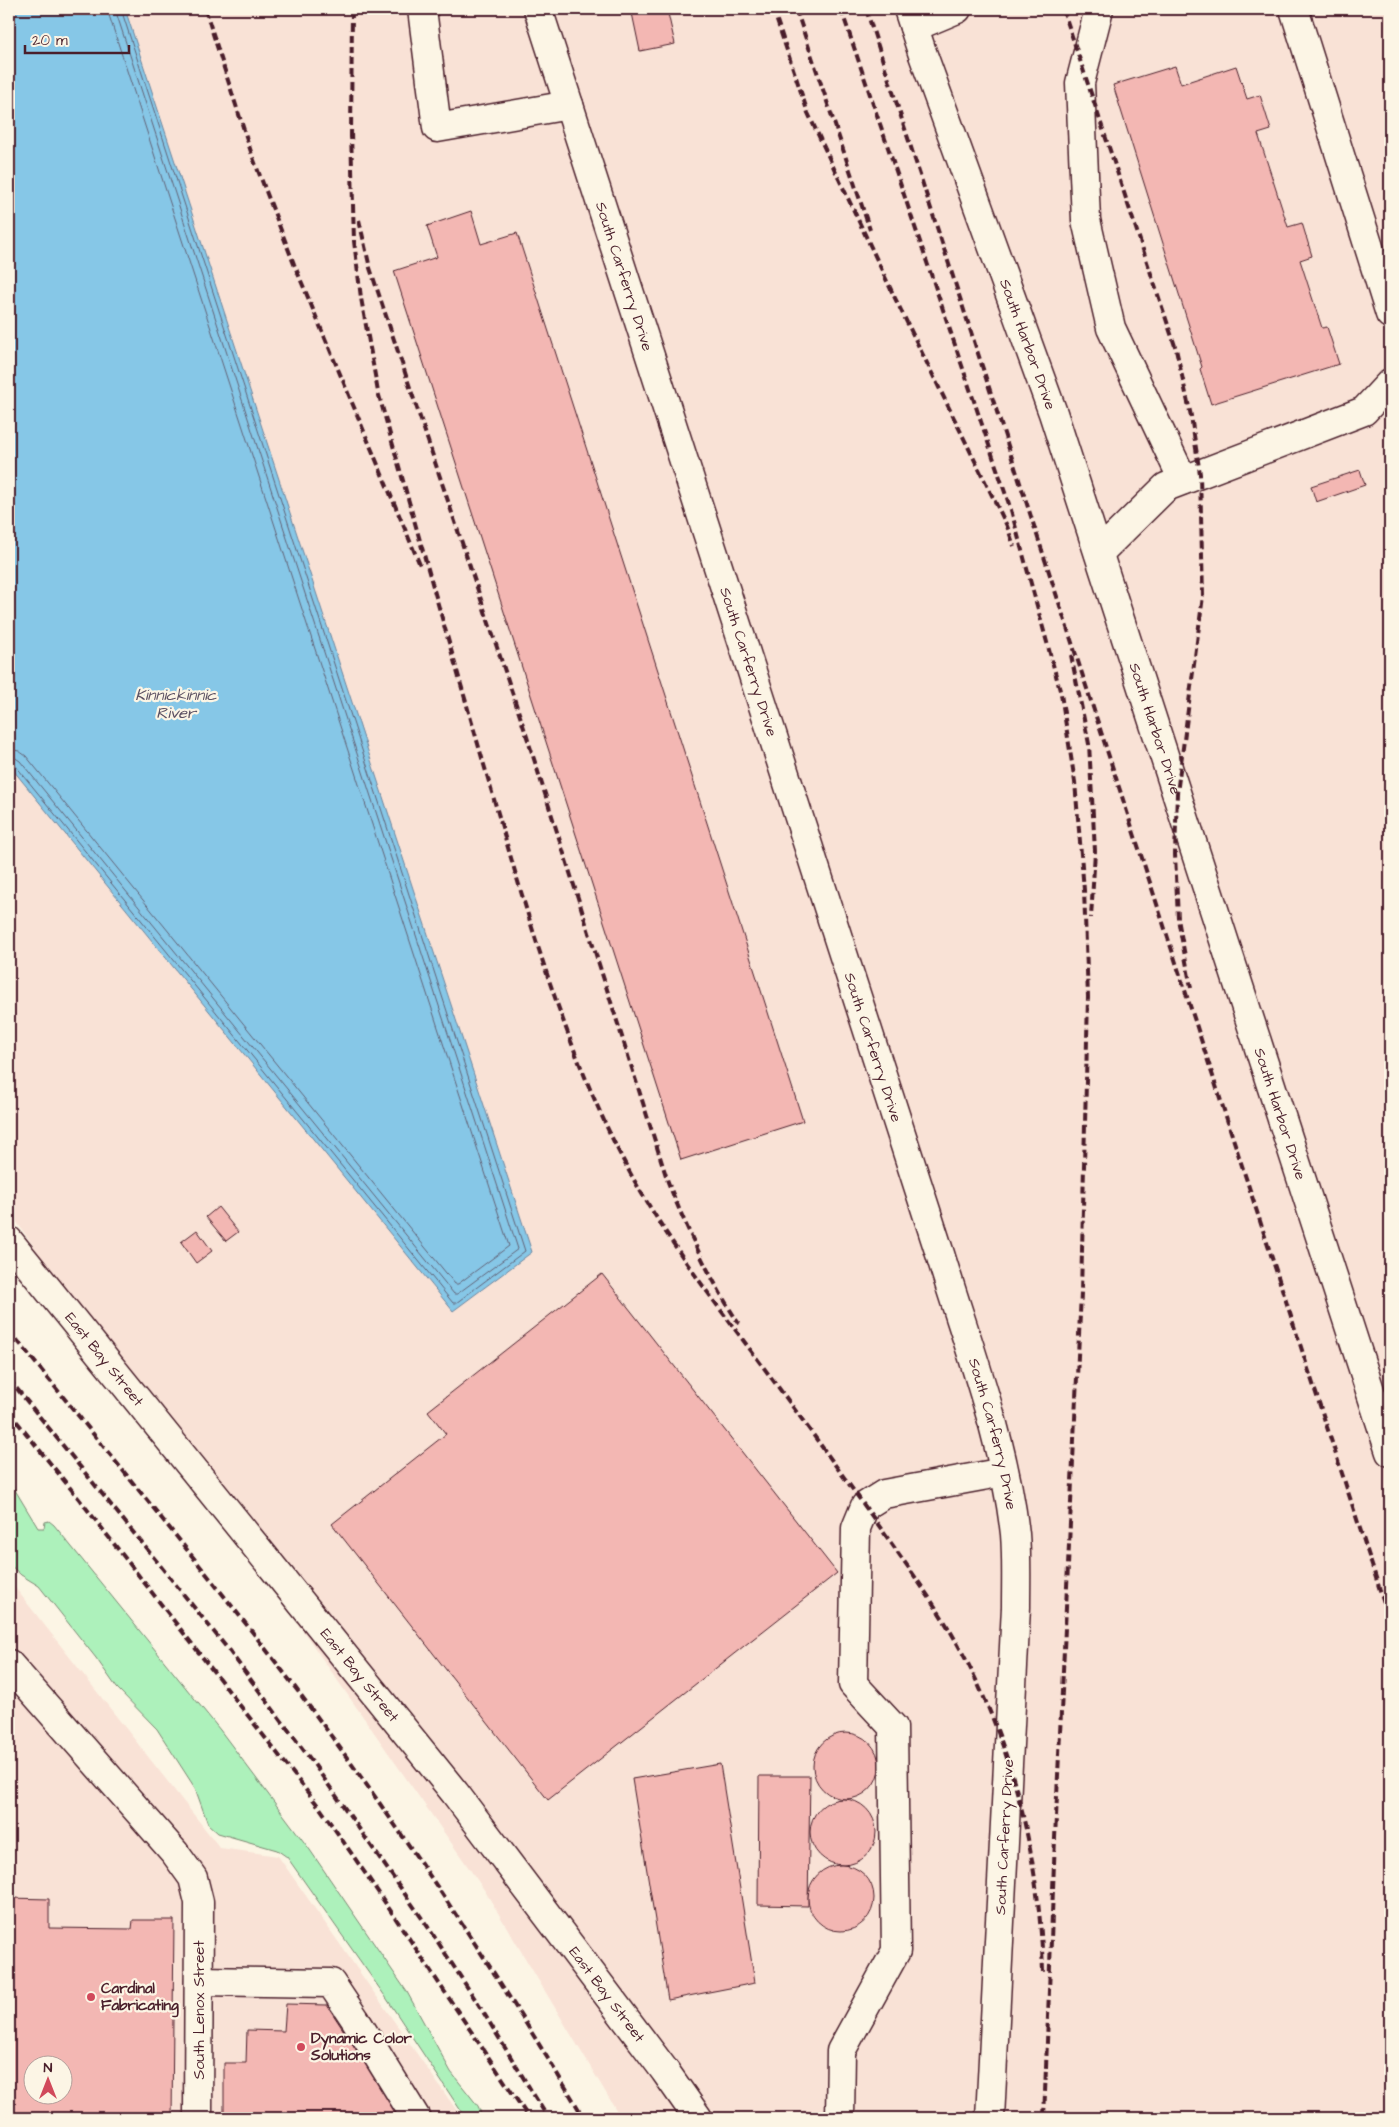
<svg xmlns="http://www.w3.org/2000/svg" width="1399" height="2127" font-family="'Architects Daughter',sans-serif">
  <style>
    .built { fill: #f9e2d6; fill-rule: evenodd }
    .green { fill: #adf1bb; stroke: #7c8873 }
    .water { fill: #86c7e7; stroke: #6e849c }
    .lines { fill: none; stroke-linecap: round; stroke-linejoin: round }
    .shore { stroke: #626276; stroke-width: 1 }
    .building { fill: #f3b7b3; stroke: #4a1f2b; fill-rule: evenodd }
    .minor-casing { stroke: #4a1f2b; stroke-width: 31 }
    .minor { stroke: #fcf5e5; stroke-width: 28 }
    .rail { stroke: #4a1f2b; stroke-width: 4; stroke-dasharray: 8 4; stroke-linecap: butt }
    .poi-dot { fill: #d1495b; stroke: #fcf5e5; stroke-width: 2 }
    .labels { text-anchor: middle; stroke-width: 4.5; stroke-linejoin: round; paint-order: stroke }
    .street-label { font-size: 15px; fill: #4a1f2b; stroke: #fcf5e5 }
    .poi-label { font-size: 15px; font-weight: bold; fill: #4a1f2b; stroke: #fcf5e5; text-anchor: start }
    .water-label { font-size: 16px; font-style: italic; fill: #5c5163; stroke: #fcf5e5 }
  </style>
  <rect width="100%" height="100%" fill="#fcf5e5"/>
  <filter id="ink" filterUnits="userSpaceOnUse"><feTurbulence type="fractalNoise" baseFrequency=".02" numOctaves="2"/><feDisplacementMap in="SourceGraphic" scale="10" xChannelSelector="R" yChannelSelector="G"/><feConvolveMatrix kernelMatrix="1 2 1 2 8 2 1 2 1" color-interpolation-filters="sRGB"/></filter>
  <g filter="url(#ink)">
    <g class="built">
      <polygon points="125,9 1390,9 1390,2118 621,2118 485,1891 9,1211 9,765 453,1311 532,1252"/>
      <path d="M9,1580L220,1848L278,1856L462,2118H9ZM32,2064H62V2094H32Z"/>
    </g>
    <polygon class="green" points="9,1480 38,1528 44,1528 45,1522 49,1521 54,1525 220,1730 310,1850 407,1992 451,2072 478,2106 483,2118 465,2117 387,1999 287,1857 277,1850 218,1833 208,1824 195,1788 157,1729 117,1688 96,1658 39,1586 21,1575 9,1564"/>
    <polygon class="water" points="9,9 125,9 532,1252 453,1311 9,765"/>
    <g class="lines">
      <g class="shore">
        <polyline points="9,749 19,751 26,756 455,1284 458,1284 509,1246 107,9"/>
        <polyline points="9,756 14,757 20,761 454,1294 457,1294 518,1249 115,9"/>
        <polyline points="9,762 15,765 453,1303 456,1303 525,1251 121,9"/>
      </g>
    </g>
    <g class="building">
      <polygon points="652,9 667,9 675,44 640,51 632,13"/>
      <polygon points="1175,66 1181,84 1236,66 1247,99 1260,95 1271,130 1258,134 1288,227 1302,223 1312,256 1300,260 1322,328 1327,327 1339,364 1211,404 1200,369 1202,367 1113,85"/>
      <polygon points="471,211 481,244 517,233 803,1121 681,1160 394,271 437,257 427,226"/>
      <polygon points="1360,470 1365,485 1316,502 1311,486"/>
      <polygon points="218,1207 238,1232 226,1241 206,1217"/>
      <polygon points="197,1230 212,1251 196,1263 181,1242"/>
      <polygon points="602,1274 837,1573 548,1800 332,1524 446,1434 428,1411"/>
      <circle cx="846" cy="1766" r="33"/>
      <polygon points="9,1738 10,1738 9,1857"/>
      <polygon points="720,1764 755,1983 668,2000 632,1779"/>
      <polygon points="759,1776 810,1776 808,1906 758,1905"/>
      <circle cx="843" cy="1832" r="33"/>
      <circle cx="841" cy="1898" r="33"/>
      <path d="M9,1898L49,1899V1928L132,1929L133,1920H174L172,2118H9ZM32,2064H62V2094H32Z"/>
      <polygon points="286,2004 327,2005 401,2118 224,2118 224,2063 246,2063 247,2030 284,2031"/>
    </g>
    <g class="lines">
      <g class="minor-casing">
        <g id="minor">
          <polyline points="422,9 437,128 569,105"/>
          <path id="s1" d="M538,9L940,1254C968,1346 1004,1438 1015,1534C1017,1558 1016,1583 1016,1607L990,2118"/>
          <path id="s2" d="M908,9L922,52L1053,413L1390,1452"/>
          <polyline points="1099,9 1080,83 1086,220 1111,328 1183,480"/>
          <polyline points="1294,9 1390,314"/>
          <polyline points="914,27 957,9"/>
          <polyline points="1099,553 1166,487 1364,411 1390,383"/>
          <path id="s3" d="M9,1241L455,1793L665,2071L698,2118"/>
          <polyline points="9,1664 175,1853 193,1878 199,1902 198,2118"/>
          <polyline points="199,1981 331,1983 355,2019 416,2118"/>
          <polyline points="840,2118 841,2051 896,1951 893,1727 853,1684 856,1528 865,1506 884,1494 1004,1472"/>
        </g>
      </g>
      <use href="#minor" class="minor"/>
      <g class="rail">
        <polyline points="205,9 252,155 294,264 420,565"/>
        <polyline points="773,9 808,113 893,294 1007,526 1014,546"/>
        <polyline points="796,9 870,230"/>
        <polyline points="841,9 1011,510 1061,694 1075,782 1084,890 1088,997 1081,1293 1055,1838 1044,2118"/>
        <polyline points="866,9 1390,1621"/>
        <polyline points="1063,9 1176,349 1191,416 1200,474 1203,596 1177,793 1175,854 1178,919 1191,988"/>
        <path d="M351,132L354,241L361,298L378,392C416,527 454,661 493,796C528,917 562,1037 618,1150C657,1227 707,1292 758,1360C800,1416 841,1473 882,1530C910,1570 940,1610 963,1654C1015,1752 1040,1863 1043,1973"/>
        <polyline points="351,138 352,9"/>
        <path d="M359,220L370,268L527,737L668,1182C688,1232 710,1279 739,1324"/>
        <polyline points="1071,655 1089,744 1095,851 1091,918"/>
        <path d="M9,1330C103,1447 200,1563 291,1682C397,1822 494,1968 584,2118"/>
        <polyline points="9,1379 227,1648 311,1760 428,1927 477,2002 548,2118"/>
        <polyline points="9,1412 79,1499 320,1808 374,1886 529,2118"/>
      </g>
    </g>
  </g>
  <g class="poi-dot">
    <circle cx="91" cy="1997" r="5"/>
    <circle cx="301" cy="2047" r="5"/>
  </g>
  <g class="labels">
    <g class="street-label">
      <text dy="5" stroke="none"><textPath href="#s1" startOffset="281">South Carferry Drive</textPath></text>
      <text dy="5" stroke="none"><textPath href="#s2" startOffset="356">South Harbor Drive</textPath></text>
      <text dy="5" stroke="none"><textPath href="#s1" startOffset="686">South Carferry Drive</textPath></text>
      <text dy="5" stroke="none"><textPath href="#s2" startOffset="761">South Harbor Drive</textPath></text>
      <text dy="5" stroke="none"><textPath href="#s1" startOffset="1091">South Carferry Drive</textPath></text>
      <text dy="5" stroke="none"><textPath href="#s2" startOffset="1166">South Harbor Drive</textPath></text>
      <text dy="5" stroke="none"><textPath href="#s3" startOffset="152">East Bay Street</textPath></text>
      <text dy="5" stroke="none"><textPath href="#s1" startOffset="1496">South Carferry Drive</textPath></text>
      <text dy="5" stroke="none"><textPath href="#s3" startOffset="558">East Bay Street</textPath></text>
      <text transform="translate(1004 1837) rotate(-87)" y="5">South Carferry Drive</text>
      <text dy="5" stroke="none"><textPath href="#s3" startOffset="962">East Bay Street</textPath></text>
      <text transform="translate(199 2010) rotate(-90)" y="5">South Lenox Street</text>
    </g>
    <g class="poi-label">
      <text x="101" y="1993">Cardinal<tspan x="101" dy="17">Fabricating</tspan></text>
      <text x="311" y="2043">Dynamic Color<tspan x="311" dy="17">Solutions</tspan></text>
    </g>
    <g class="water-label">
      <text x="176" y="700">Kinnickinnic<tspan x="176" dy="18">River</tspan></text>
    </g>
  </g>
  <rect width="1399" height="2127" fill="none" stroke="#fcf5e5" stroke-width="30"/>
  <rect x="15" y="15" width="1369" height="2097" fill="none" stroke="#4a1f2b" stroke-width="2" filter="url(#ink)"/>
  <g transform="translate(48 2080)"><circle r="24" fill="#fcf5e5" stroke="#b59f9b"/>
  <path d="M0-4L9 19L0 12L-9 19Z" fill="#d1495b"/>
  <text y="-8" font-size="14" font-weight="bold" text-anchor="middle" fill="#4a1f2b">N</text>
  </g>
  <path d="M25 45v8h104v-8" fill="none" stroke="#4a1f2b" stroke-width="2.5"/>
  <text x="32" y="45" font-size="15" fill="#4a1f2b" stroke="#fcf5e5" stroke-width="4" paint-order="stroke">20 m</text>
</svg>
